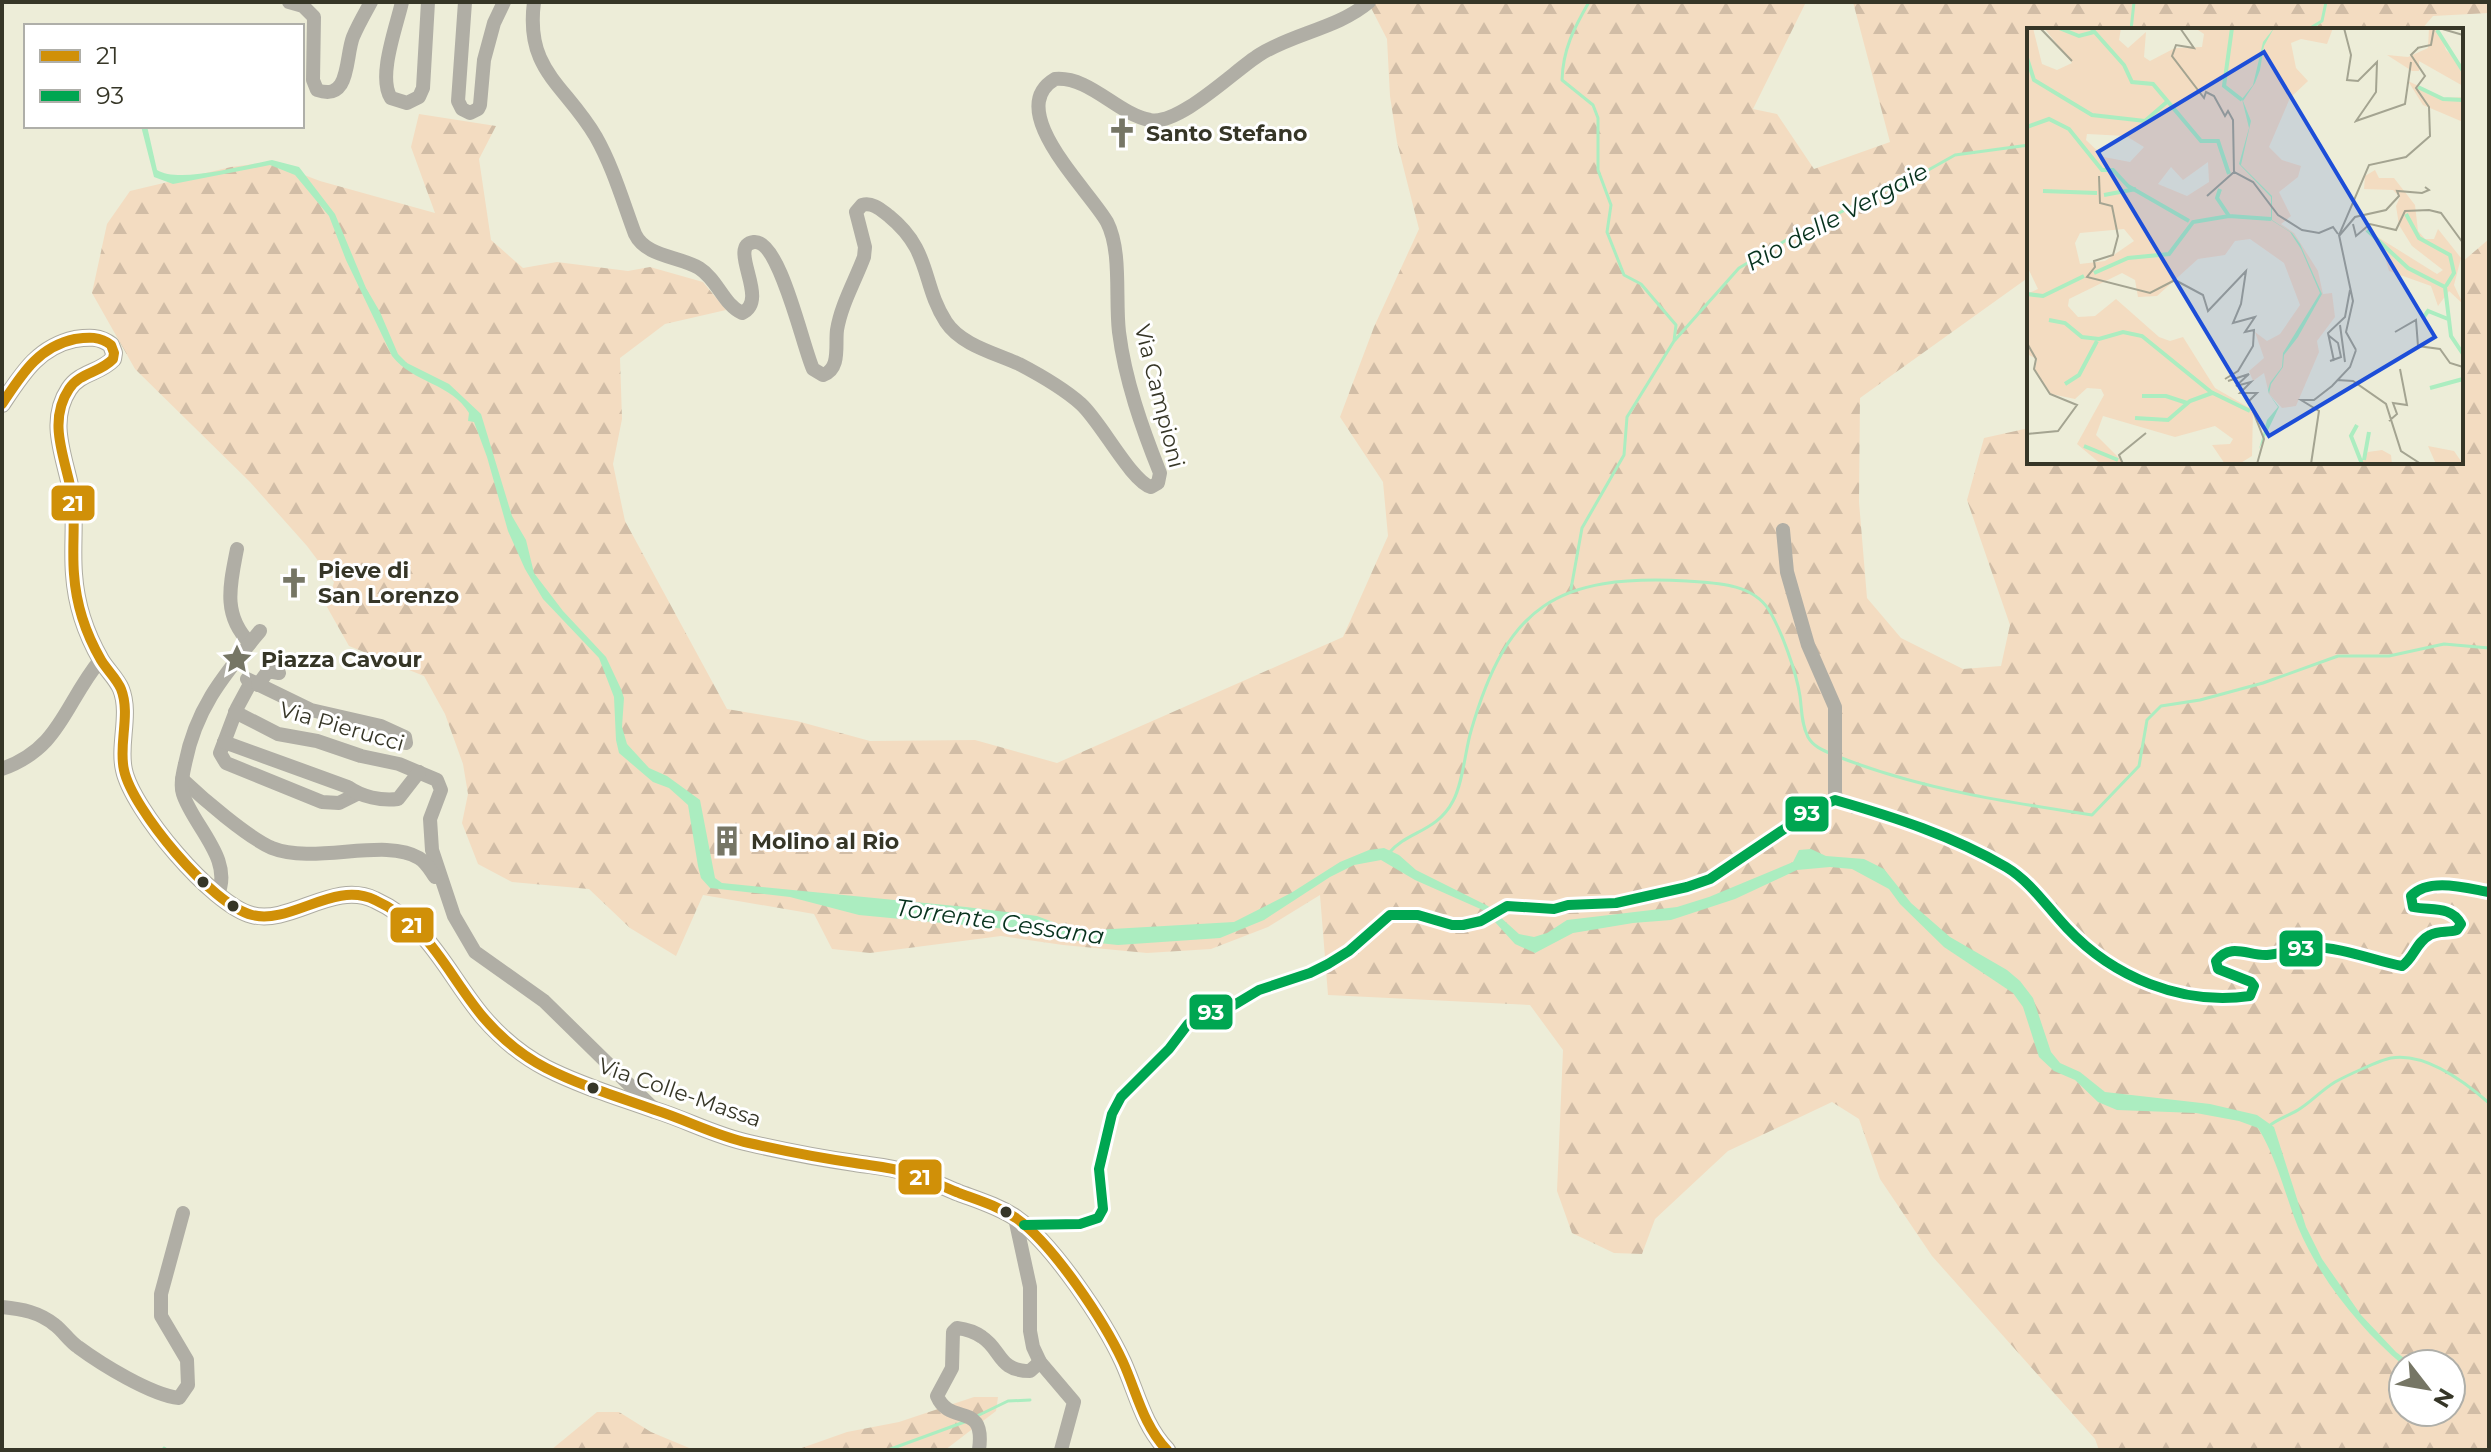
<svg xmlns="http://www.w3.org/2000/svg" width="2491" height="1452" font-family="Montserrat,sans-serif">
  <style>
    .forest { fill: url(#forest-firs); fill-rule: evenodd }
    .water { fill: #abedc0 }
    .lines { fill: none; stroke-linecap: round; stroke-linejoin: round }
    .stream { stroke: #abedc0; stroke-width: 3 }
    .street { stroke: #b0aea5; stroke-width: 14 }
    .secondary { stroke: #aeaca1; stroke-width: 18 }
    .bus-1-casing { stroke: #fff; stroke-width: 16 }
    .bus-2-casing { stroke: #fff; stroke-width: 16 }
    .bus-1 { stroke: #d09008; stroke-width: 10 }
    .bus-2 { stroke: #00a651; stroke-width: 10 }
    .bus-dot { fill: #363627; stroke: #fff; stroke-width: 3 }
    .labels { text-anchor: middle; stroke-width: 6; stroke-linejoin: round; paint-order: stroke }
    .poi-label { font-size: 22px; font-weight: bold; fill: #363627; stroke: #fff; text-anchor: start }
    .street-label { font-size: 22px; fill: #363627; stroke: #fff }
    .water-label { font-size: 24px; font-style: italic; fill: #07321d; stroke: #fff }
    .inset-river { fill: none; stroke: #abedc0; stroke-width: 4 }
    .inset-road { fill: none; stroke: #a4a491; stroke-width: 2 }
    .view { fill: #1d4ed8; fill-opacity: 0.15; stroke: #1d4ed8; stroke-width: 4 }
    .inset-edge { fill: none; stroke: #363627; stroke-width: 4 }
    .line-badge { stroke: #fff; stroke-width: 3 }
    .badge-label { font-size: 22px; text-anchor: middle; font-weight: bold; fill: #fff }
  </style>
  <defs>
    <pattern id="forest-firs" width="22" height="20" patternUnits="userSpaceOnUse" patternTransform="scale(2)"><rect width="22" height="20" fill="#f3dcc1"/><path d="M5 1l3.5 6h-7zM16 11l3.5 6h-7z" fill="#d1bda6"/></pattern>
  </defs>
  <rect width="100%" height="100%" fill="#ededd8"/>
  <g class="forest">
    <path d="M1368,2H1806L1753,109L1777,114L1814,169L1890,142L1853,2H2489V13L2433,16L2421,30H2029V277L1860,398L1859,502L1867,598L1901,638L1963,669L2001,666L2010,625L1967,500L1984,438L2029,428V462H2461V263L2489,239V1450H2099L2095,1439L1932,1256L1880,1179L1859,1119L1832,1102L1728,1151L1655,1219L1642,1254L1614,1253L1572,1233L1557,1191L1563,1050L1530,1005L1328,995L1320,895L1268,927L1211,949L1147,953L1063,945L1001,936L870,953L832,949L814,914L703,895L676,956L630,928L589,889L512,882L478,864L462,823L468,794L463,764L445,714L424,676L349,646L327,607L334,582L307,546L250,482L135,369L92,293L107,224L130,191L231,167L270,162L320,181L435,213L411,147L419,114L496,126L479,159L491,240L523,268L557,262L628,271L650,267L703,282L726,310L665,324L620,358L622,419L613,464L625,521L727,709L797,721L870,741L975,740L1057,763L1343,637L1388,536L1383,482L1340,417L1374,327L1419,229L1397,142L1390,96L1387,39ZM2403,1364H2451V1412H2403Z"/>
    <polygon points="974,1397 998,1397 996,1411 945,1450 796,1450 847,1432 899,1422"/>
    <polygon points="597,1412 619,1412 651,1432 694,1450 551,1450"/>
  </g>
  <path class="water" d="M141,126H147L157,170C179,184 245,165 272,160L299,167L335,214L366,288L380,312L398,354L407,363L449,384L481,414L512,516L526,540L534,573L563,611L606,657L621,689L624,698L622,727L627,744L649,768L667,776L700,800L715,878L722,883L966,907L1037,916L1077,931L1234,922L1291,893L1340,862L1369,850L1384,848L1399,855L1416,870L1488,906L1519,934L1534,937L1547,933L1567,920L1677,907L1709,897L1793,862L1799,850L1811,849L1826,856L1864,859L1884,869L1911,903L1950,937L2007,970L2020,981L2033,998L2051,1052L2060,1063L2080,1072L2105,1092L2210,1104L2257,1115L2274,1127L2306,1227L2322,1259L2361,1315L2396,1352L2412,1364L2403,1365C2361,1330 2319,1278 2298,1227C2285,1195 2277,1158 2258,1128L2239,1121L2196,1113L2117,1110L2098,1102L2075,1080L2054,1071L2039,1057L2023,1007L2013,993L1944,947L1900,904L1889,889L1852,869L1830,867L1797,870L1735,899L1671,920L1633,923L1573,933L1535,953L1515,944L1485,911L1415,880L1381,860L1354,865L1330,877L1264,920L1220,938L1118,945L1050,938L1017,930L859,915L790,897L710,888L701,878L698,866L688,805L669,788L653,782L619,753L616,740L614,697L599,658L543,599L525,569L508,531L487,457L474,422L468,421L469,413C451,383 413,383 392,356L346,260L329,216L295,175L270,165L173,184L154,177Z"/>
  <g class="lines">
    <g class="stream">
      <polyline points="2131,30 2134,2"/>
      <polyline points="2307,30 2322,21 2326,2"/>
      <polyline points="1675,340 1739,268 1795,235 1883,191 1907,182 1955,155 2029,145"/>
      <path d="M1571,589L1582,528L1624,455L1627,417L1674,341L1676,325L1641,284L1624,275L1607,232L1611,205L1598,170V118L1593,105L1562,80C1563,49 1574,28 1589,2"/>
      <path d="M1839,757C1920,789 2006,802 2092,815L2139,766L2147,720L2161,706L2200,700L2263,683L2338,656H2389L2444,644L2489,648"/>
      <path d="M1389,853C1407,831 1437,832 1453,801C1463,783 1465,751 1471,731C1507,605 1557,574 1687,581C1715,583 1752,583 1769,610C1782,632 1796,671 1800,696C1802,710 1801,723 1808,737C1813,746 1822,750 1832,754"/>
      <path d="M2269,1126C2279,1118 2291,1115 2301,1108C2313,1100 2322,1090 2335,1082C2346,1076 2380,1060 2391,1058C2426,1052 2465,1082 2489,1103"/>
      <polyline points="977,1416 1008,1401 1030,1400"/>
      <polyline points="164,1448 167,1450"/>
      <polyline points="888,1450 967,1421"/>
    </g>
    <g class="street">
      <path d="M289,2L303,6L314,17L313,80L317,90C351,102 345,57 353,37C358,25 365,13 371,2"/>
      <path d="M402,2C397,25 377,77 391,98L407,103L419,97L423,88L428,2"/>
      <polyline points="465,2 458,101 462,109 470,113 478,109 480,105 484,60 494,23 504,2"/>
      <path d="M534,2C525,71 565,84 596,137C613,167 623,202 635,234C646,257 679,256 699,268C718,280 723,304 742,313C771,300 726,246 754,242C780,239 803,348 813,369L823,375C841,369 835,345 837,330C841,305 855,281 864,257L865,247L856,212L862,205C873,202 881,210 889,216C932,251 921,283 946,322C961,345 995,353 1019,364C1040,375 1063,388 1081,404C1101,422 1131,481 1151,487L1158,483L1160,473C1142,428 1125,380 1119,332C1115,299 1122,251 1107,222C1089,190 1003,110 1055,79C1090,76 1117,114 1150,120C1179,126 1235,70 1259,55C1293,33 1337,29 1369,2"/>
      <polyline points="1783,530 1787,572 1808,645 1835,707 1835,800"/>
      <path d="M237,549C230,585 222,615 250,643"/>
      <polyline points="247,679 311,710 381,726 405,737 406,743"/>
      <polyline points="251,682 237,708 220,753 226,763 322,802 339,803 357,794"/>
      <polyline points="258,685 268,671 279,673"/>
      <polyline points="235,712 278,734 317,741 361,756 399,764 437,780 441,790 430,819 432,850 454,916 475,952 544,1001 652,1107"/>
      <path d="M224,742L348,787C362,797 381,801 398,799L419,772"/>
      <path d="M2,769C61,748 64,704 101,659"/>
      <path d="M182,779C202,798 247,837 272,848C314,865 386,837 419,858C427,863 430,870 435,877"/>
      <path d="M217,896C235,860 193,826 183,794C180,785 183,773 185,764C196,707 225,674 260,631"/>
      <polyline points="1015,1218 1030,1287 1030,1331 1033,1347 1040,1362 1074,1402 1061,1450"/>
      <path d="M1024,1225L1080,1224L1098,1218L1103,1209L1099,1169L1112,1114L1121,1097L1169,1049L1188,1024L1200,1015L1234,1005L1259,990L1310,973L1328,964L1349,951L1390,915H1418L1452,925H1463L1481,921L1507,906L1554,909L1568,905L1616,903L1687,887L1710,879L1814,809L1835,800C1894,817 1953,836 2006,867C2031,882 2047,907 2067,928C2113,977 2182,1006 2250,996L2254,986L2251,982L2218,969L2216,961C2231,942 2248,956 2267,955C2282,954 2296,948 2310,947C2342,947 2372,960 2402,966C2414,958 2416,942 2430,935C2439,930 2447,933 2457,930L2461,924C2451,905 2430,911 2413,907L2411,896C2429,877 2466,888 2489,892"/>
      <path d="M2,1307C22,1309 39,1312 55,1325C63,1331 69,1341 78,1347C101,1364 151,1395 179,1398L188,1385L187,1360L161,1316V1294L183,1213"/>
      <path d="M979,1450C986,1400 950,1427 937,1396L952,1368L953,1332L957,1328C965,1329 975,1332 982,1337C1002,1350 998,1371 1030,1371L1040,1362"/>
    </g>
    <path class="secondary" d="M2,404C22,374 38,347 75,339C88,337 100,336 111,345L114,353L113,359C100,373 80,372 69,389C45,425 69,465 73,502C75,526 72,550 74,574C76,604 86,634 101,660C107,670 117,679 121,689C131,714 118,745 124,770C132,809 212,905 252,915C291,925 334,880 375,900C430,925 447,974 483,1017C501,1038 521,1055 546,1068C581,1086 619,1097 655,1110C687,1120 716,1136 749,1143C784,1151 820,1158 855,1163C873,1166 891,1167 908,1173C925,1178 942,1186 959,1193C978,1200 998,1206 1016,1218C1053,1244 1104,1321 1123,1362C1137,1393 1143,1425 1167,1450"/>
    <g class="bus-1-casing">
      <path id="bus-1" d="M2,404C22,374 38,347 75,339C88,337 100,336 111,345L114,353L113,359C100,373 80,372 69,389C45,425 69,465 73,502C75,526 72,550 74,574C76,604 86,634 101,660C107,670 117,679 121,689C131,714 118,745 124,770C132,809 212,905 252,915C291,925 334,880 375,900C430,925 447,974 483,1017C501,1038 521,1055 546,1068C581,1086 619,1097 655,1110C687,1120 716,1136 749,1143C784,1151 820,1158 855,1163C873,1166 891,1167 908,1173C925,1178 942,1186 959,1193C978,1200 998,1206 1016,1218C1053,1244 1104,1321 1123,1362C1137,1393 1143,1425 1167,1450"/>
    </g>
    <g class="bus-2-casing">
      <path id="bus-2" d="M1024,1225L1080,1224L1098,1218L1103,1209L1099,1169L1112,1114L1121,1097L1169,1049L1188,1024L1200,1015L1234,1005L1259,990L1310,973L1328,964L1349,951L1390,915H1418L1452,925H1463L1481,921L1507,906L1554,909L1568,905L1616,903L1687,887L1710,879L1814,809L1835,800C1894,817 1953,836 2006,867C2031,882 2047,907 2067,928C2113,977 2182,1006 2250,996L2254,986L2251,982L2218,969L2216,961C2231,942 2248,956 2267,955C2282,954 2296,948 2310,947C2342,947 2372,960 2402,966C2414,958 2416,942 2430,935C2439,930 2447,933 2457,930L2461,924C2451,905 2430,911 2413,907L2411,896C2429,877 2466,888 2489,892"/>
    </g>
    <use href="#bus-1" class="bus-1"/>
    <use href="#bus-2" class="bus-2"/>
  </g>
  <defs>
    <g id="church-bare" transform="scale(2.4)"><path d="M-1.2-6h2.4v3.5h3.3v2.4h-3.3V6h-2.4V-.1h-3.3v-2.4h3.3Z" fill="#767665" stroke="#fff" stroke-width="2.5" paint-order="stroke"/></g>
    <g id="sight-bare" transform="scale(2.4)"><path d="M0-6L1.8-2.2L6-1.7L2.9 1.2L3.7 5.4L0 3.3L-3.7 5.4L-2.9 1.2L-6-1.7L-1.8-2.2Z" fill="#767665" stroke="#fff" stroke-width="2.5" paint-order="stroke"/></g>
    <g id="building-bare" transform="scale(2.4)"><path d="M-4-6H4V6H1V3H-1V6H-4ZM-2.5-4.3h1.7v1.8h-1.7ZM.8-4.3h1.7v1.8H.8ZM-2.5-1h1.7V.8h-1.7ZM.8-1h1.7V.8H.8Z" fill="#767665" stroke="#fff" stroke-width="2.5" paint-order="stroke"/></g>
  </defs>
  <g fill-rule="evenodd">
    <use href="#church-bare" x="1122" y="133"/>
    <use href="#church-bare" x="294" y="583"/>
    <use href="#sight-bare" x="237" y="659"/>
    <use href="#building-bare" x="727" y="841"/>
  </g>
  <g class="bus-dot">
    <circle cx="203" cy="882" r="7"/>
    <circle cx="233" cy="906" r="7"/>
    <circle cx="593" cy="1088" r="7"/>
    <circle cx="1006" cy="1212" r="7"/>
  </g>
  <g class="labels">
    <g class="poi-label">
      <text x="1146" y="141">Santo Stefano</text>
      <text x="318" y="578">Pieve di<tspan x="318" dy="25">San Lorenzo</tspan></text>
      <text x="261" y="667">Piazza Cavour</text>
      <text x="751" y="849">Molino al Rio</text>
    </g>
    <g class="street-label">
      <text transform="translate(1160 396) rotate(76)" y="8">Via Campioni</text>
      <text transform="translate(342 726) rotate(16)" y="8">Via Pierucci</text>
      <text transform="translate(680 1092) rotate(19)" y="8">Via Colle-Massa</text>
    </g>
    <g class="water-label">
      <text transform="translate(1837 217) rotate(-28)" y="8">Rio delle Vergaie</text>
      <text transform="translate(1000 922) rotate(8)" y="8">Torrente Cessana</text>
    </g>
  </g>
  <g transform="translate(2027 28)">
    <rect width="436" height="436" fill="#ededd8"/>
    <path d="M0,0H6L15,36L30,42L45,35L17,0H94L92,12L101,20L119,4L117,29L123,33L148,20L175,19L177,6L168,0H306L300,16L274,11L264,15L269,40L281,53L263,70L242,119L255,132L274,138L271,149L252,164L264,188L254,196L267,205L291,243L296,266L305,265L308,289L290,313L292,324L269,378L255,380L242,366L237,345L226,353L222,343L237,330L228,304L240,313L253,306L273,277L257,235L223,211L208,213L198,227L171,231L130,268L111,269L108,252L95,245L42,271L41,278L51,289L68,288L89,271L132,309L143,313L156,309L188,360L226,382L225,428L212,436H198L185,417L203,416L206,411L188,398L148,409L76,388L69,407L98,436H74L50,416L77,367L74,361L60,360L48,371L24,366L8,341L10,331L0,326V266L11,261L0,238ZM60,106L99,108L117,119L103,134L77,129L59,112ZM181,134L182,154L160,168L131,156L144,139L156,152ZM97,201L107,213L78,233L53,236L48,215L53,205ZM402,0H411L419,22L436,38V58L392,33V43H385L360,27L381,29L401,20ZM381,53L417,70L436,69V94L396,77ZM348,142L352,150H367L388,177L391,203L398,211H407L411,201L434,230L427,257L436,276L422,263L411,278L404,258L362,243L355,219L333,198L410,246L416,242L385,218L372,197L369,178L373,169L366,162L337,161L338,148ZM401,418L427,423L436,436H409ZM355,422L364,427L365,436H332L341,424Z" fill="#f3dcc1" fill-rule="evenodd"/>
    <path d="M247,0L237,18L233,42L228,55L216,73L224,93L214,137L245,168V192L265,205L273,216L295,266L271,309L257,327L256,339L244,356L242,366L252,379L232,421L240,392L251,379L242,366L241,362L243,355L255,339L256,325L293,265L274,221L263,204L244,192V169L212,136L222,100L215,71L226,57L236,14Z" fill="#abedc0"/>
    <path class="inset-river" d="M32,0L52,8L67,4M64,0L97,37L105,54L126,56L174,113H191L202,146M205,0L197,58L215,72M410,2L436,43M0,30L7,52L65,87L118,93L141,73M391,59L416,71L436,72M0,99L22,91L42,101L75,142H86L101,158L162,193M193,161L190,170L202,188M16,163L70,165M77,167L109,161M379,186L392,210L423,227L427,245L419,258M340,202L381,240L418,259L424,308L436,326M67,245L101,230L142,226L166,194L202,188L244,191M0,266L16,268L57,248M396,290L401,283L421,291M22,292L38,295L55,309L72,311L96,304L115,308L184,364L223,383M38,356L52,347L70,313M403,360L436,351M115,368H139L160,375M108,390L141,392L163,373L185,365M330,397L324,408L335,436M57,418L91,432M337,432L342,404"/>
    <path class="inset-road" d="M13,0L45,33M153,0L167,20L149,17L145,28L177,70L179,64L187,68L198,88L201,83L206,92L207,144L226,154L251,187L275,202L292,205L306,199L311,206M317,0L324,27L320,52L331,53L350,34L349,64L329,93L378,76L384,34M412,0L436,7M390,20L404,17L407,0M72,148L73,175L85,178L91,208L86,227L67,233L68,239L60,249L123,265L148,252L176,267L181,283L219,243L214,276L206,295L228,289L218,304L227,302L226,318L211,343L198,351M180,168L207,144M326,196L329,208L343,196L369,202L378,183L402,182L414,185L436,215M312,208L328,189L359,182L372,168L370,163L395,165L402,162L398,159M313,297L318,334M368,304L389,292L391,318L413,321L423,335L436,339M301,307L311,315L314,329L303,333M0,315L9,331L7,341L23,366L50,377L31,403L0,406M329,322L319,304L326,273L312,207L342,137L379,129L403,108L402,79L389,60L398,48L384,27L391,20M307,333L301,305L318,289L323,262M310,352L326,353L359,376L374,423L394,436M201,353L222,346L209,358L224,354L213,365H230L222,373L237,411L230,436M362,393L370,386L366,375L380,377L373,341M96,436L92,427L119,405M284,436L292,383L274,372H287L305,358L323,339L329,322"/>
    <path class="view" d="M237,24L408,309L242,408L71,124Z"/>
    <rect width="436" height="436" class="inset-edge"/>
  </g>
  <g class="line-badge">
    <rect x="50" y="484" width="46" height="38" rx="8" fill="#d09008"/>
    <rect x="1784" y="795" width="46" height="38" rx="8" fill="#00a651"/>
    <rect x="389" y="906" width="46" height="38" rx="8" fill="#d09008"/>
    <rect x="2278" y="929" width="46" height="39" rx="8" fill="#00a651"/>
    <rect x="1188" y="993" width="46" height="38" rx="8" fill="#00a651"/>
    <rect x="897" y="1158" width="46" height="38" rx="8" fill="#d09008"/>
  </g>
  <g class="badge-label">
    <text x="73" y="511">21</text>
    <text x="1807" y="821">93</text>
    <text x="412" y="933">21</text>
    <text x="2301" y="956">93</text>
    <text x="1211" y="1020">93</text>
    <text x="920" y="1185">21</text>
  </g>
  <rect width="2491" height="1452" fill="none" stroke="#363627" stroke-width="8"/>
  <rect x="24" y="24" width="280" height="104" fill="#ffffff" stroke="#afafa9" stroke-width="2"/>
  <rect x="40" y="50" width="40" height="12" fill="#d09008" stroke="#afafa9" stroke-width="2"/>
  <text x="96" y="64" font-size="24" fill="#363627">21</text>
  <rect x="40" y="90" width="40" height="12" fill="#00a651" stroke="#afafa9" stroke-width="2"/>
  <text x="96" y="104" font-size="24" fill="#363627">93</text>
  <g transform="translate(2427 1388) rotate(121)"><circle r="38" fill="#ffffff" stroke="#afafa9" stroke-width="2"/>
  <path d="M0-6L14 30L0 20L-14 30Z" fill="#767665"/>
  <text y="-12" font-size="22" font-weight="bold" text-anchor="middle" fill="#363627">N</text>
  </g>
</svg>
